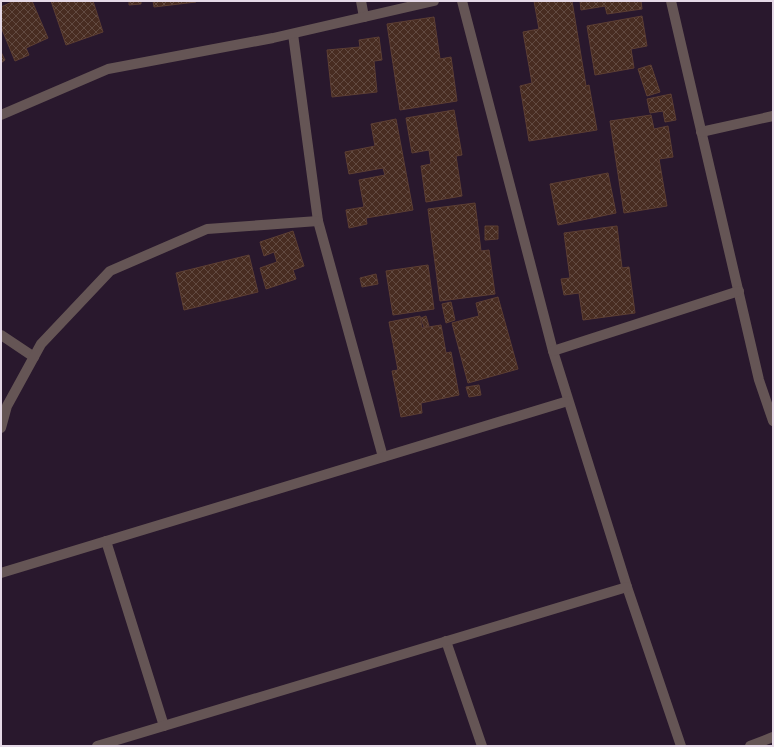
<svg xmlns="http://www.w3.org/2000/svg" width="774" height="747" font-family="'Roboto Condensed',sans-serif">
  <style>
    .building { fill: url(#building-cross-hatch); stroke: #5c3e33 }
    .lines { fill: none; stroke-linecap: round; stroke-linejoin: round }
    .minor { stroke: #655555; stroke-width: 10 }
  </style>
  <defs>
    <pattern id="building-cross-hatch" width="8" height="8" patternUnits="userSpaceOnUse"><rect width="8" height="8" fill="#482c21"/><path d="M0 0l8 8M0 8l8-8" fill="none" stroke="#624a41"/></pattern>
  </defs>
  <rect width="100%" height="100%" fill="#29182d"/>
  <g class="building">
    <polygon points="14,1 32,1 48,38 26,48 29,55 15,61 1,27 1,7"/>
    <polygon points="51,1 93,1 103,32 66,45"/>
    <polygon points="129,1 141,1 141,4 129,5"/>
    <polygon points="153,1 196,1 196,2 154,7"/>
    <polygon points="534,1 572,1 586,86 589,85 597,130 529,141 520,86 532,83 523,32 539,29"/>
    <polygon points="580,1 641,1 642,9 607,14 605,6 581,10"/>
    <polygon points="642,16 647,46 631,49 634,68 595,75 587,26"/>
    <polygon points="434,17 440,59 451,57 457,101 400,110 387,24"/>
    <polygon points="379,37 382,60 374,61 377,92 332,97 327,50 360,47 359,40"/>
    <polygon points="1,52 5,60 1,63"/>
    <polygon points="651,65 660,92 647,96 638,69"/>
    <polygon points="671,94 676,120 665,122 663,111 650,113 647,99"/>
    <polygon points="454,110 462,155 456,156 462,196 426,202 421,166 431,164 429,150 412,153 406,118"/>
    <polygon points="651,115 654,129 668,126 673,157 659,159 667,206 624,213 610,121"/>
    <polygon points="396,119 413,210 366,218 367,224 349,228 346,210 364,207 359,180 385,175 383,168 349,174 345,152 375,146 371,124"/>
    <polygon points="608,173 616,213 558,225 550,184"/>
    <polygon points="475,203 481,251 489,250 495,294 440,301 428,209"/>
    <polygon points="485,226 498,226 498,239 485,240"/>
    <polygon points="617,226 622,268 629,267 635,313 583,320 579,293 564,295 561,279 570,278 564,233"/>
    <polygon points="293,231 304,266 293,270 296,279 266,289 260,268 277,262 274,252 264,256 260,242"/>
    <polygon points="249,255 258,292 184,310 176,273"/>
    <polygon points="428,265 434,309 393,315 386,271"/>
    <polygon points="376,274 378,284 362,287 360,278"/>
    <polygon points="498,297 518,369 468,383 452,323 479,316 476,303"/>
    <polygon points="451,302 455,320 446,323 442,304"/>
    <polygon points="420,316 422,328 441,325 446,353 451,352 459,395 421,403 422,413 401,417 392,371 398,370 389,322"/>
    <polygon points="426,316 429,326 424,327 421,318"/>
    <polygon points="479,385 481,395 469,397 466,387"/>
  </g>
  <g class="lines">
    <g class="minor">
      <polyline points="361,1 364,17"/>
      <polyline points="462,1 553,351 627,587 681,746"/>
      <polyline points="671,1 759,380 773,421"/>
      <polyline points="293,34 318,221 383,457"/>
      <polyline points="1,115 108,69 273,38 434,1"/>
      <polyline points="701,132 773,116"/>
      <polyline points="1,335 34,357"/>
      <polyline points="553,351 739,291"/>
      <polyline points="1,428 7,406 41,344 110,271 207,229 318,221"/>
      <polyline points="106,541 164,726"/>
      <polyline points="1,573 568,401"/>
      <polyline points="446,641 482,746"/>
      <polyline points="97,746 627,587"/>
      <polyline points="750,746 773,737"/>
    </g>
  </g>
  <rect width="774" height="747" fill="none" stroke="#e5d9e7" stroke-width="4"/>
</svg>
